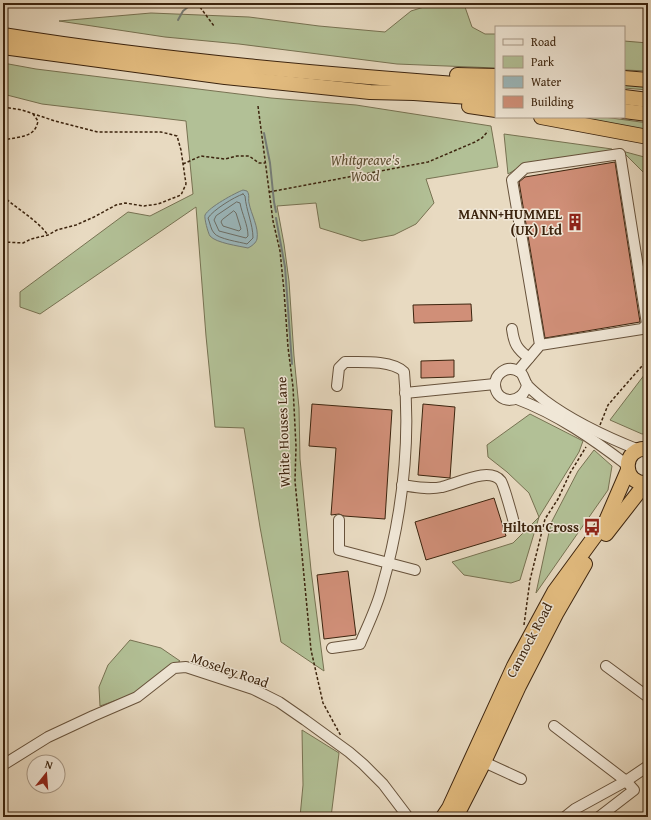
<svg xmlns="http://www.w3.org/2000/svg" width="651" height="820" font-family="'Gentium Book Plus',serif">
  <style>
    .green { fill: #b2c096; stroke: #777252 }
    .water { fill: #9bb8bd; stroke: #757d77 }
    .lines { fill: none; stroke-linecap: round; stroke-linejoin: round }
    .shore { stroke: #6c6e66; stroke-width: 1 }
    .stream { stroke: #757d77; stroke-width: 2 }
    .building { fill: #d08f78; stroke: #3c240e }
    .minor-casing { stroke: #67523b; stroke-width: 12 }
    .highway-casing { stroke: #3c240e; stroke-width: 16 }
    .path { stroke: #3c240e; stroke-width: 1.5; stroke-dasharray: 3 2; stroke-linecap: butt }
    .minor { stroke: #f0e7d7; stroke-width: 10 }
    .highway { stroke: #e4bd80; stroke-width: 14 }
    .labels { text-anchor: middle; stroke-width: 3; stroke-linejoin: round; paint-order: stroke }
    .park-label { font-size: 14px; font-style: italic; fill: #5a4b30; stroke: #f0e7d7 }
    .poi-label { font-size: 14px; font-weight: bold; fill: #3c240e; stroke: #f0e7d7; text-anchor: end }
    .street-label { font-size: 14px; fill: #3c240e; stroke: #f0e7d7 }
  </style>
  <rect width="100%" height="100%" fill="#e8dac1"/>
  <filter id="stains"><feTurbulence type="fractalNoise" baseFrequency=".005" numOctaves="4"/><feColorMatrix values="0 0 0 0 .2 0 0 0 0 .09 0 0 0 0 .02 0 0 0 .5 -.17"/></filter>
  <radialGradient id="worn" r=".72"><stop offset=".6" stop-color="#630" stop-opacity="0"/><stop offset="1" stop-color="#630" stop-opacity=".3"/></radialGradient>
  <g class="green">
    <polygon points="437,3 465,7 472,27 485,34 496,34 496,68 397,64 239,44 165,37 59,21 151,13 249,17 319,26 385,32 411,11"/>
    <polygon points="624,41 648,43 648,71 624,70"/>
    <polygon points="3,63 36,69 271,98 356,105 491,126 498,167 426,179 434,203 416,224 394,235 362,241 320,228 316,203 277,206 284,244 289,281 294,356 299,408 300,459 311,570 324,671 281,642 260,527 244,428 215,427 206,336 196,207 40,314 20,307 20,292 128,212 150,216 193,194 186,121 42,104 3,94"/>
    <polygon points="624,84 648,86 648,90 624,88"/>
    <polygon points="579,117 604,117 648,123 648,131"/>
    <polygon points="504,134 612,149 611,153 523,165 508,174"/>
    <polygon points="622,151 648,158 648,175 644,173"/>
    <polygon points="648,370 648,433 642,434 610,420"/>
    <polygon points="530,414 583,441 579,452 539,517 520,580 511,583 464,575 452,562 513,543 539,517 529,493 507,472 488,457 487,445"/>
    <polygon points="594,450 612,466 608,490 536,593 551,523 578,471"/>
    <polygon points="130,640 161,648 180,661 134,694 100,706 99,687 108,665"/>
    <polygon points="302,730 339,753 331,817 300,817 303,785"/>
  </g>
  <path class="water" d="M243,190L247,191C250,195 248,199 249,203C251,214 259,227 257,239C256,243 252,246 248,248C239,246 216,243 210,236C208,233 204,218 205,215C209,207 235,193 243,190Z"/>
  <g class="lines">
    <g class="shore">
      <path d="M243,194L245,196C246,210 253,224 253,238L247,244C240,242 218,239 214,233C211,230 210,223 208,218C213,210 234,197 243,194Z"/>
      <path d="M237,202L240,203C242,214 248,225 248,236L246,238L219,231L214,220L216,216Z"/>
      <polygon points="234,211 236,213 241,229 239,231 223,226 221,222 222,220"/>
    </g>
    <g class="stream">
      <polyline points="178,20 183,11 193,3"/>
      <polyline points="264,133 270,163 274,202 276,212"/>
      <polyline points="276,218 285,267 292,364"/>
    </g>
  </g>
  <g class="building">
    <polygon points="615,162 640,322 545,338 519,182 525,177"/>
    <polygon points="471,304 472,321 414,323 413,305"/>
    <polygon points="454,360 454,377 421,378 421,361"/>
    <polygon points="312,404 392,410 385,519 344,516 339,514 331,515 336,448 309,446"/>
    <polygon points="423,404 455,407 450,478 418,475"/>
    <polygon points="494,498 506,536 426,560 415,522"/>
    <polygon points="348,571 356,635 324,639 317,575"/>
  </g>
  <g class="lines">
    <g class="minor-casing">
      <g id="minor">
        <path d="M512,329C514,344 517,349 529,358"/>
        <polyline points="518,371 540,345 642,329 647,324 620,154 525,168 512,180 540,345"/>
        <path d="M527,384C524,405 496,405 495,385C495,374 506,366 516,370C525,373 523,380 528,386C533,391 539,396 544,400C572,421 606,437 639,450"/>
        <polyline points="405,393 495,384"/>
        <path d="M517,399C557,414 593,439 627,465"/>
        <path d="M402,485C415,487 429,490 442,487C457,484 489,466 501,481C504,486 512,515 514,523"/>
        <polyline points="339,520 339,550 415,570"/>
        <path d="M332,648L360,644C367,627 376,609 381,591C401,521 411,444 404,372C392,360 361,362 345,362L339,368L337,386"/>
        <polyline points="606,666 648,697"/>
        <polyline points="554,726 626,781 634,790 599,817"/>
        <polyline points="484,762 521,779"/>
        <polyline points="3,765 48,737 93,716 137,697 174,668 186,667 253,689 279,702 305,720 349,752 363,764 383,784 408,817"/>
        <polyline points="565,817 575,809 626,781 648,766"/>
      </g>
    </g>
    <g class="highway-casing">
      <g id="highway">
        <path d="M3,35C166,61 331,75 496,87"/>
        <polyline points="3,47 225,77 370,92 414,93 496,99"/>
        <polyline points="457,75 496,76"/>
        <polyline points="624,78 648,80"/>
        <polyline points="624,97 648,100"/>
        <polyline points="469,106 496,110"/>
        <polyline points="624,111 648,114"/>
        <polyline points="541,117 648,137"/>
        <path d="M648,449C621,446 621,486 648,483"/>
        <polyline points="606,534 645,484"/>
        <polyline points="443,817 449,808 514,666 554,592 606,521 628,470"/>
        <polyline points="456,817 484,762 519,686 556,614 585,564"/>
      </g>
    </g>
    <g class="path">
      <polyline points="197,3 214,26"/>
      <polyline points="258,106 273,221 280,251 284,291 288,347 293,387 296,446 295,481 311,650 323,703 341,736"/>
      <polyline points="3,107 22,110 55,121 98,132 161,132 177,136 181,150 186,184 181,195 158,204 144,206 125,203 116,205 94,217 76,225 57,230 48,235 31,239 23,243 3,242"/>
      <path d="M3,142L5,140C20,136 35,138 38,121L33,114"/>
      <polyline points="183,164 201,156 225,159 237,156 249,156 259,163 265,163"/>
      <polyline points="269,192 428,162 475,142 482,138 488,131"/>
      <path d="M3,196C18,210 35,218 48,235"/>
      <polyline points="600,425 608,405 648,359"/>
      <polyline points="524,625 530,580 545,519 558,499 570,473 586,447"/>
    </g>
    <use href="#minor" class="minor"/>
    <use href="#highway" class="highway"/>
  </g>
  <defs>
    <g id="building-bare" transform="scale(1.38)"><path d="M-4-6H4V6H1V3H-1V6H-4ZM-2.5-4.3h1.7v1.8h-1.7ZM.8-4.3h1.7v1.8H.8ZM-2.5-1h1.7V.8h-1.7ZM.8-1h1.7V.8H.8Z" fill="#8f2418" stroke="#f0e7d7" stroke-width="2.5" paint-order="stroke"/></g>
    <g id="bus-bare" transform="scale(1.38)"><path d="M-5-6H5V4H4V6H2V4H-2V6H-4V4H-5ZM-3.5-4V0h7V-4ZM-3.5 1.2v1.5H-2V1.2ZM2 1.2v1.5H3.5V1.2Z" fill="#8f2418" stroke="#f0e7d7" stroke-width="2.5" paint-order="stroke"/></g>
  </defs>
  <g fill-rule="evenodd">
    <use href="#building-bare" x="575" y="222"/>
    <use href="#bus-bare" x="592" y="527"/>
  </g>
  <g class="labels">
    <g class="park-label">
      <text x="365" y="165">Whitgreave's<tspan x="365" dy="16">Wood</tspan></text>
    </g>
    <g class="poi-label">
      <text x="562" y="219">MANN+HUMMEL<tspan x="562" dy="16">(UK) Ltd</tspan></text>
      <text x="579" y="532">Hilton Cross</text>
    </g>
    <g class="street-label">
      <text transform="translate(283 432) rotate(-92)" y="5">White Houses Lane</text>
      <text transform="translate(529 640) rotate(-62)" y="5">Cannock Road</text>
      <text transform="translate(230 670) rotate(19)" y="5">Moseley Road</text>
    </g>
  </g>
  <rect width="651" height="820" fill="none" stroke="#e8dac1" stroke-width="16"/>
  <rect x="4" y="4" width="643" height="812" fill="none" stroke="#3c240e" stroke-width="2"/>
  <rect x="8" y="8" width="635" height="804" fill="none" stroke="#3c240e"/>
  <rect x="495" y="26" width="130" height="92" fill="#f0e7d7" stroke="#a89987"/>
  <rect x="503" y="39" width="20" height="6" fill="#f0e7d7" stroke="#a89987"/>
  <text x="531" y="46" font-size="12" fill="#3c240e">Road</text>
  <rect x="503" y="56" width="20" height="12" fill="#b2c096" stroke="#a89987"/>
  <text x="531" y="66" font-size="12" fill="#3c240e">Park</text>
  <rect x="503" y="76" width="20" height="12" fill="#9bb8bd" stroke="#a89987"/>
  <text x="531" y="86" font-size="12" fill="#3c240e">Water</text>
  <rect x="503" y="96" width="20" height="12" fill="#d08f78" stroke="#a89987"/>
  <text x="531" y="106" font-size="12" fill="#3c240e">Building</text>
  <g transform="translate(46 774) rotate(17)"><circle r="19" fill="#f0e7d7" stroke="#a89987"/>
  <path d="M0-3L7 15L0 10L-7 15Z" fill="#8f2418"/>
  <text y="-6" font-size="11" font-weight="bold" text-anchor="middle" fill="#3c240e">N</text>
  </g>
  <rect width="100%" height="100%" filter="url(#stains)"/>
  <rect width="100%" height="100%" fill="url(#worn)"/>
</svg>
